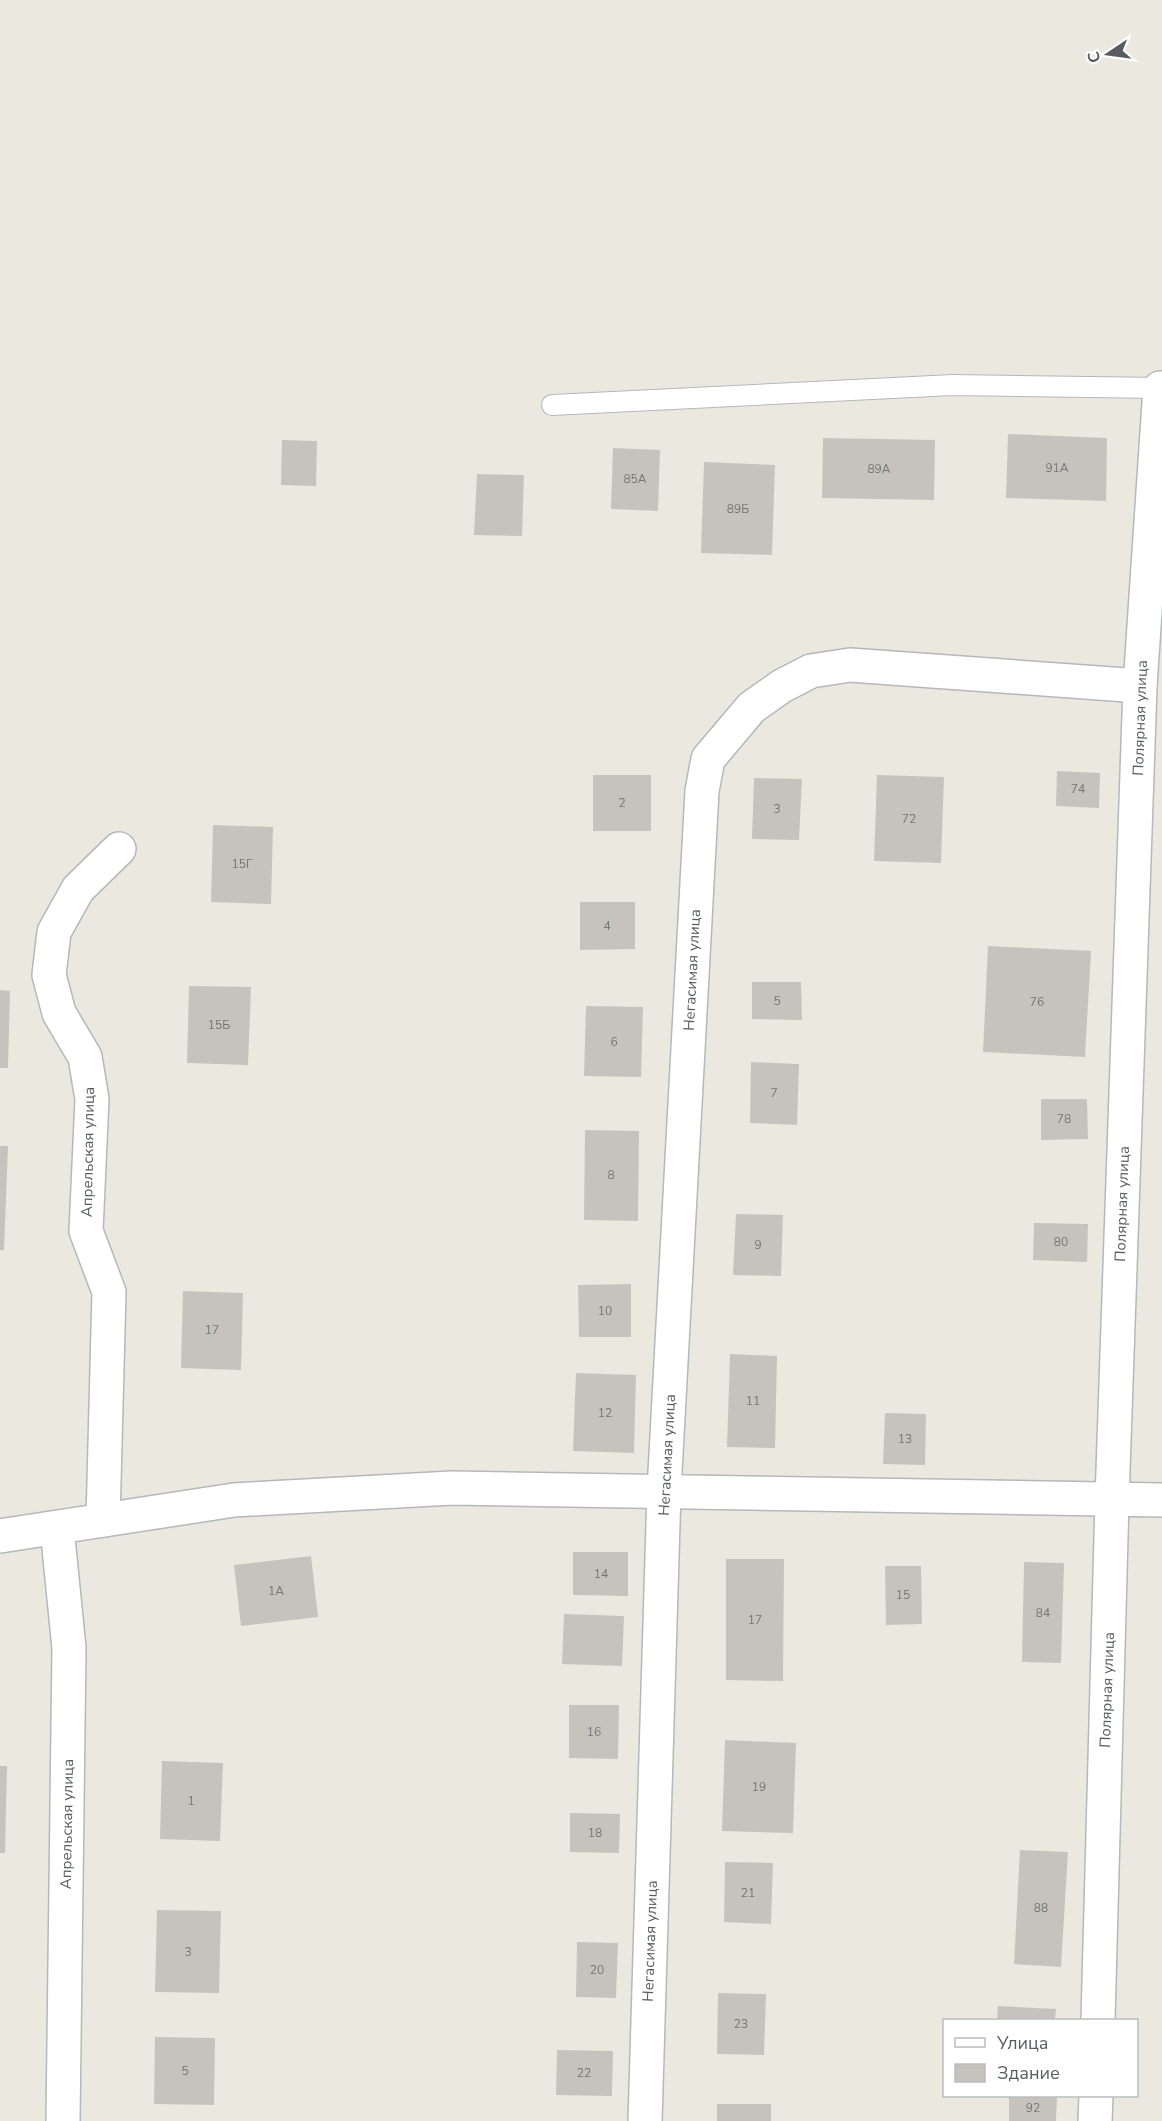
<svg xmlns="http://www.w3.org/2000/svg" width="1162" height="2121" font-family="'Nunito Sans',sans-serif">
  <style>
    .building { fill: #c6c3bc }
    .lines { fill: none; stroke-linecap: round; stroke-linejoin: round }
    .service-casing { stroke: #b5b7bc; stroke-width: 22 }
    .minor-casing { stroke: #b5b7bc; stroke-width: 36 }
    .service { stroke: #fff; stroke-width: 20 }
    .minor { stroke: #fff; stroke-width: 33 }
    .labels { text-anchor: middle; stroke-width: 6; stroke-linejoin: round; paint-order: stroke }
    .number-label { font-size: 12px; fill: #747577 }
    .street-label { font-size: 15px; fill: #585b60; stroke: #fff }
  </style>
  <rect width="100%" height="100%" fill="#ebe9df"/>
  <g class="building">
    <polygon points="1008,434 1107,438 1106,501 1006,498"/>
    <polygon points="823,438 935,440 934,500 822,498"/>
    <polygon points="282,440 317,441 316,486 281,485"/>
    <polygon points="613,448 660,450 658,511 611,509"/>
    <polygon points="704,462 775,465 772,555 701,553"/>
    <polygon points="477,474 524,475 522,536 474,535"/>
    <polygon points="1057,771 1100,773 1099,808 1056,806"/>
    <rect x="593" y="775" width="58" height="56"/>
    <polygon points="877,775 944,777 941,863 874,861"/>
    <polygon points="754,778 802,779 799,840 752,839"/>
    <polygon points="213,825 273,827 271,904 211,902"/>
    <polygon points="580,902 635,902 635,949 580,950"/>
    <polygon points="988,946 1091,951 1085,1057 983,1052"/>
    <polygon points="752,982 801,982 802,1020 752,1019"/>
    <polygon points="189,986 251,987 248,1065 187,1063"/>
    <polygon points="0,990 10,991 8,1068 0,1068"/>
    <polygon points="586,1006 643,1007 641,1077 584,1076"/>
    <polygon points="751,1062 799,1064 797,1125 750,1123"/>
    <polygon points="1041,1099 1087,1099 1088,1139 1041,1140"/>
    <polygon points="585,1130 639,1131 638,1221 584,1220"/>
    <polygon points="0,1146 8,1146 4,1250 0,1250"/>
    <polygon points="736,1214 783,1215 781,1276 733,1275"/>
    <polygon points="1034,1223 1088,1224 1087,1262 1033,1260"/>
    <polygon points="631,1284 631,1337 579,1337 578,1285"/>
    <polygon points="183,1291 243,1293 241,1370 181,1368"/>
    <polygon points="730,1354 777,1356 775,1448 727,1447"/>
    <polygon points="576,1373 636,1375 634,1453 573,1451"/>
    <polygon points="885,1413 926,1414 925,1465 883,1464"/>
    <polygon points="573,1552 628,1552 628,1596 573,1595"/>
    <polygon points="311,1556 318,1617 241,1626 234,1565"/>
    <polygon points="726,1559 784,1559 783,1681 726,1680"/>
    <polygon points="1024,1562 1064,1563 1061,1663 1022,1662"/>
    <polygon points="885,1566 921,1566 922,1624 886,1625"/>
    <polygon points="564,1614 624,1616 622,1666 562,1664"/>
    <polygon points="569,1705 619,1705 618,1759 569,1758"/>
    <polygon points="725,1740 796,1743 793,1833 722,1831"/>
    <polygon points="162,1761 223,1763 220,1841 160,1839"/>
    <polygon points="0,1766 7,1766 5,1853 0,1853"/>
    <polygon points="570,1813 620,1814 619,1853 570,1852"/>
    <polygon points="1020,1850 1068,1852 1061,1967 1014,1964"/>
    <polygon points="725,1862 773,1863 771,1924 724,1922"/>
    <polygon points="157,1910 221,1911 219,1993 155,1992"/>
    <polygon points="577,1942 618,1943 616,1998 576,1997"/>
    <polygon points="718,1993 766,1994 764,2055 717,2054"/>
    <polygon points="998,2006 1056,2009 1055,2020 997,2020"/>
    <polygon points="155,2037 215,2038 214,2105 154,2104"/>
    <polygon points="557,2050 613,2051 612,2096 556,2095"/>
    <polygon points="1009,2096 1057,2096 1056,2121 1009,2121"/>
    <rect x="717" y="2104" width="54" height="17"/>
  </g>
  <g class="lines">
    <g class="service-casing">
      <polyline id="service" points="552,405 953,385 1160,388 1162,383"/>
    </g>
    <g class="minor-casing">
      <g id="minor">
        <polyline points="103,1520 109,1292 86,1231 92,1099 85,1057 59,1013 49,975 54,932 78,889 119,849"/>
        <polyline points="57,1528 69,1648 63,2121"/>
        <polyline points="0,1536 234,1500 452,1488 1162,1500"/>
        <polyline points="1098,2020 1112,1500 1140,686 1160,388"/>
        <polyline points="645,2121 664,1491 702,791 708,759 752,707 782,686 811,671 850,665 1140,686"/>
        <polyline points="1095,2121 1096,2096"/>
      </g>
    </g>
    <use href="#service" class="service"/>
    <use href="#minor" class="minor"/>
  </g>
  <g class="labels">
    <g class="number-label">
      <text x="1057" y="472">91А</text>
      <text x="879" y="473">89А</text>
      <text x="635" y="483">85А</text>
      <text x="738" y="513">89Б</text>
      <text x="1078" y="793">74</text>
      <text x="622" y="807">2</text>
      <text x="777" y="813">3</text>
      <text x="909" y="823">72</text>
      <text x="242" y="868">15Г</text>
      <text x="607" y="930">4</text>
      <text x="777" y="1005">5</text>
      <text x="1037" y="1006">76</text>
      <text x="219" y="1029">15Б</text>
      <text x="614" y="1046">6</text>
      <text x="774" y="1097">7</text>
      <text x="1064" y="1123">78</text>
      <text x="611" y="1179">8</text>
      <text x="1061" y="1246">80</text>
      <text x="758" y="1249">9</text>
      <text x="605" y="1315">10</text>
      <text x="212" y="1334">17</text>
      <text x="753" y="1405">11</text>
      <text x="605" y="1417">12</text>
      <text x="905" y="1443">13</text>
      <text x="601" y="1578">14</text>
      <text x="276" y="1595">1А</text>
      <text x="903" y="1599">15</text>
      <text x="1043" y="1617">84</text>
      <text x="755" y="1624">17</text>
      <text x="594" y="1736">16</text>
      <text x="759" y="1791">19</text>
      <text x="191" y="1805">1</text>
      <text x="595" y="1837">18</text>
      <text x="748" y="1897">21</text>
      <text x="1041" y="1912">88</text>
      <text x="188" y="1956">3</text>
      <text x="597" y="1974">20</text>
      <text x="741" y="2028">23</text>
      <text x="185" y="2075">5</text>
      <text x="584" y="2077">22</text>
      <text x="1033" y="2112">92</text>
    </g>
    <g class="street-label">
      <text transform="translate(1140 718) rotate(-88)" y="5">Полярная улица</text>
      <text transform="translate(692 970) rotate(-87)" y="5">Негасимая улица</text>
      <text transform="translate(88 1152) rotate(-89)" y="5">Апрельская улица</text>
      <text transform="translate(1122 1204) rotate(-88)" y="5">Полярная улица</text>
      <text transform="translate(667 1455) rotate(-87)" y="5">Негасимая улица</text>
      <text transform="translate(1107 1690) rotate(-88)" y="5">Полярная улица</text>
      <text transform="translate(67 1824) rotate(-89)" y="5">Апрельская улица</text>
      <text transform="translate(650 1941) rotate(-88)" y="5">Негасимая улица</text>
    </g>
  </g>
  <rect x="943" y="2019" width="195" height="78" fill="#ffffff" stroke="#bcbdbf" stroke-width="1.5"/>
  <rect x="955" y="2038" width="30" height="9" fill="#ffffff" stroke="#bcbdbf" stroke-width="1.5"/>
  <text x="997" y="2049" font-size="18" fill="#585b60">Улица</text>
  <rect x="955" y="2064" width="30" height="18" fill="#c6c3bc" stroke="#bcbdbf" stroke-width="1.5"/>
  <text x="997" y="2079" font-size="18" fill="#585b60">Здание</text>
  <g transform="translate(1108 54) rotate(257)" stroke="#ffffff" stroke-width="4.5" paint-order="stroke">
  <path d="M0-4.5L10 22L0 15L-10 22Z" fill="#585b60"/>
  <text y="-9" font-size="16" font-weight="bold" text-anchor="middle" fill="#585b60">С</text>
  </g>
</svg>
